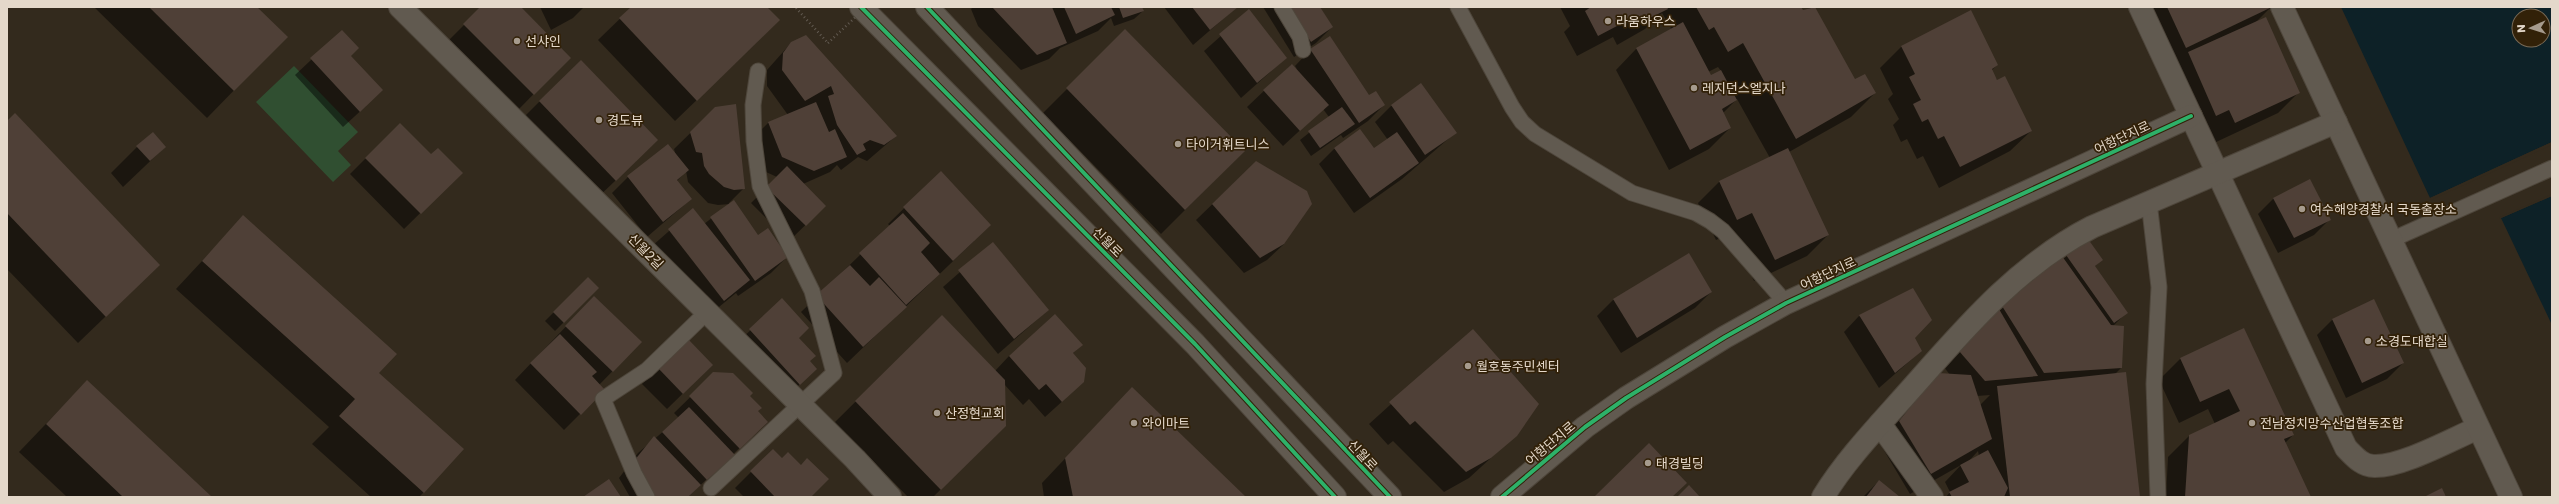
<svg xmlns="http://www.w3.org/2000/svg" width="2559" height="504" font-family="Poppins,'Noto Sans KR',sans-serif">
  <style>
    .green { fill: #304f31 }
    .water { fill: #0d2127; fill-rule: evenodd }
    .pier { fill: #332a1d }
    .shadow { fill: #0007; fill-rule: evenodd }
    .building { fill: #4f4037 }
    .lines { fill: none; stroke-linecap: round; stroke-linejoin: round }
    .service-casing { stroke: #4e463b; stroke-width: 17 }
    .minor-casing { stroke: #4e463b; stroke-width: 24 }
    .tertiary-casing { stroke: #4e463b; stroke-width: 24 }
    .path { stroke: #635b52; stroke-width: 2.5; stroke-dasharray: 1 3; stroke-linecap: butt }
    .service { stroke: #615a50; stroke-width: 15 }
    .minor { stroke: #615a50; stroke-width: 22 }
    .tertiary { stroke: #615a50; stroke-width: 22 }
    .path-bridge { stroke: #635b52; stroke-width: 2.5; stroke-dasharray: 1 3; stroke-linecap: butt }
    .cycleway-casing { stroke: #322108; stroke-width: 6 }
    .cycleway { stroke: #2db169; stroke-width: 4 }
    .poi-dot { fill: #a69b8d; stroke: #322108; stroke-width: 1.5 }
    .labels { text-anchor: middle; stroke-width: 3.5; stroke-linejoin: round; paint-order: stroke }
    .poi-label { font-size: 13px; fill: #e4d8ca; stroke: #322108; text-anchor: start }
    .street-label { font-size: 13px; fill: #e4d8ca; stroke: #322108 }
  </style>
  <rect width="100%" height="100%" fill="#332a1d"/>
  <polygon class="green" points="294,66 358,132 338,151 351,165 333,182 256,102"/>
  <g class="water">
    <path d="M2341,7H2552V142L2430,198ZM2519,16H2543V40H2519Z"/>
    <polygon points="2552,196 2552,325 2501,218"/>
  </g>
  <g class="pier">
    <polygon points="2552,142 2552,145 2431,200 2430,198"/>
    <polygon points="2552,194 2552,196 2499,219 2500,217"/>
  </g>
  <g class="shadow">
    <polygon points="94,7 255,7 286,37 207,118"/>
    <polygon points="482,7 520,7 569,58 518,110 448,41"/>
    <polygon points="540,7 584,7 573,18 551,30"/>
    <polygon points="632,7 766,7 758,41 675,121 598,40"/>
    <polygon points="973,7 1141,7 1143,11 1134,19 1114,26 1111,18 1098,31 1060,48 1049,59 1021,70 978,26 971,9"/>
    <polygon points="1164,7 1237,7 1193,45"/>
    <polygon points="1263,7 1319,7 1332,27 1316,43 1294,57"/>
    <path d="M1560,7H1800L1802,11L1813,7L1855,81L1875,93L1851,117L1789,152L1828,235L1807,256L1754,281L1731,233L1716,240L1698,203L1719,182L1770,158L1737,99L1723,113L1730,128L1709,149L1669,170L1616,70L1636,49L1672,30L1662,13L1645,29L1617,45L1613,37L1577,56L1564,32L1570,26ZM1718,67L1721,71L1710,77L1708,72Z"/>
    <polygon points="2132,7 2271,7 2256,22 2299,92 2278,113 2214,143"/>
    <polygon points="1249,11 1286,58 1241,98 1204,51"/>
    <polygon points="1970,12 1997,65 1991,71 2031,131 2010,151 1939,188 1923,156 1917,159 1907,139 1901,142 1893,125 1899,119 1888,99 1893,94 1880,68 1901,47"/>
    <polygon points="342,31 366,106 343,127 295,75"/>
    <polygon points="1125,31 1244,151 1161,234 1043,113"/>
    <polygon points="1330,37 1368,96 1384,105 1368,121 1343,138 1341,135 1311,156 1300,140 1329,117 1323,109 1283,146 1247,107 1291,65 1297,69 1295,66 1310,50"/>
    <polygon points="791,43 896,136 867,161 858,157 841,170 837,165 830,172 803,184 825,206 789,241 751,203 777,177 766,172 752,139 768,123 788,115 767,86 767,70"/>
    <polygon points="1421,84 1455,133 1402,179 1354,213 1319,164 1335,148 1374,149 1388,140 1375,122 1391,106"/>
    <polygon points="540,101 636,161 594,201 519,122"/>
    <polygon points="716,108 744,188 729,203 758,237 787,257 771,273 738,296 736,293 708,316 652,246 693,210 704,224 730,204 718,205 708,203 688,182 686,171 677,181 691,199 647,237 612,193 628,177 676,156 674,149"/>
    <polygon points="7,122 131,292 78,343 7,269"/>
    <polygon points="400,124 431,156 461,173 404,229 350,174"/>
    <polygon points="137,147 165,147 123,187 111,173"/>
    <polygon points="1256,162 1284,244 1267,260 1244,273 1196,220"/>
    <polygon points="941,172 974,241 847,363 801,312 890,226 888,224"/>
    <polygon points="2274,198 2330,219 2314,235 2278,253 2258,214"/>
    <polygon points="243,217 378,373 424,492 419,497 371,497 312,444 329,427 176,289"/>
    <polygon points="993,243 1048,310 998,354 943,287"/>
    <polygon points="1688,254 1711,292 1695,308 1621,353 1597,316 1613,300"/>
    <path d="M2067,256L2101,260L2094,267L2127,312L2113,326L2121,368L2115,374L2139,497H1946L1950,492L1945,482L1961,465L1910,494L1879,442L1917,395L1950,375L1944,367L1999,311ZM1990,395L1980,405L1977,396ZM1978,451L1979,456L1968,462Z"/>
    <polygon points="588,278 598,288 555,331 545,321"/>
    <polygon points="594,297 641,342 599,385 604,390 564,430 515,380"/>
    <polygon points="782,300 809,361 800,384 783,400 734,346"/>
    <polygon points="942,316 995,371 1009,356 1082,345 1072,354 1066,398 1045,417 1029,399 1023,405 1004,384 984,447 933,497 908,497 835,422"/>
    <polygon points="1859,316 1914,338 1921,351 1879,388 1844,332"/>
    <polygon points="2333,319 2403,363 2387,379 2346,398 2317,335"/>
    <polygon points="2244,329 2293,435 2285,443 2310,497 2166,497 2168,457 2189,436 2215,424 2208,409 2179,423 2159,380 2180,359"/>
    <polygon points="1473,330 1516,435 1469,478 1444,492 1393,441 1388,445 1369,424"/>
    <polygon points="687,339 712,365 667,409 642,384"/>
    <polygon points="714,374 749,396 757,411 767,422 688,497 630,497 619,478 638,453 679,418 674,413"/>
    <polygon points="87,381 211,497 67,497 19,452"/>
    <polygon points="1108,413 1245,497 1044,497 1042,483"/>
    <polygon points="773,450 782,459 810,497 744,497 735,488"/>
    <polygon points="1879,481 1898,497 1863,497"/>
  </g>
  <g class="building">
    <polygon points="149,7 257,7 288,37 234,91"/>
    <polygon points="480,7 521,7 571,58 534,95 463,24"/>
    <polygon points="631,7 767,7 780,20 697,101 619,18"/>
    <polygon points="992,7 1052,7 1067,43 1037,55"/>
    <polygon points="1064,7 1111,7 1115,15 1076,34"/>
    <polygon points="1119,7 1142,7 1144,11 1123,18"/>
    <polygon points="1192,7 1238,7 1210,30"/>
    <polygon points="1289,7 1320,7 1333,27 1311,42"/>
    <polygon points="1591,7 1667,7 1668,9 1638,24 1634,17 1598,36 1585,11"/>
    <polygon points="1696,7 1801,7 1803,10 1815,7 1855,79 1865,74 1876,93 1796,139 1743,43 1728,52 1714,27 1709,30"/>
    <polygon points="2167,7 2272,7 2186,48"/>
    <polygon points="1249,9 1287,58 1257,83 1219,34"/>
    <polygon points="1971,10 1998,65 1992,69 1997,80 2005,76 2032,131 1960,167 1944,136 1938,139 1928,119 1922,122 1913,104 1921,100 1909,77 1915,74 1901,46"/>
    <polygon points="2266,17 2300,93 2235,123 2229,110 2216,116 2188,52"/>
    <polygon points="1683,22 1711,75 1721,70 1737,100 1722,109 1731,128 1690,150 1636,48"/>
    <polygon points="1125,29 1245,151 1185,210 1066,88"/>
    <polygon points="342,30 359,48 351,56 383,90 360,112 310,58"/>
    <polygon points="806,35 897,136 884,145 870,140 863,144 866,150 857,155 837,125 828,96 834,94 831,86 805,101 782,70 783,53 791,42"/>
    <polygon points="1330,36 1369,95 1376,91 1385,105 1359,123 1310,49"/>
    <polygon points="581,60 658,140 616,181 539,101"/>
    <polygon points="1292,64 1329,105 1300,131 1263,90"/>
    <polygon points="1421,83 1457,133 1425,155 1391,105"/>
    <polygon points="816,102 829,132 835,129 847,157 814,171 782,157 768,122"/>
    <polygon points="736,104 745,189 734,190 724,187 709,174 704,166 702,153 696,152 690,132 715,107"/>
    <polygon points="1342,107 1355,124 1320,148 1308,131"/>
    <polygon points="15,113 160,265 106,317 7,213 7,121"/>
    <polygon points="400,123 431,154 438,148 463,173 421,214 365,158"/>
    <polygon points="1360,129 1374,148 1397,132 1419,163 1370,198 1334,148"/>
    <polygon points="153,132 166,147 150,161 136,146"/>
    <polygon points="668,144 689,170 677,180 692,199 663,222 627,176"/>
    <polygon points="1788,148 1829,235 1775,260 1752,213 1737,220 1719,181"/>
    <polygon points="1256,161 1307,191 1312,204 1284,244 1260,258 1212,204"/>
    <polygon points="787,166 826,206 806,226 766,187"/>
    <polygon points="941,171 991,225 953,261 903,207"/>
    <polygon points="2310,179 2331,220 2294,238 2273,198"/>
    <polygon points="734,200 758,235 768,228 788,257 755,281 710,217"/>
    <polygon points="693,208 750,280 724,301 668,229"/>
    <polygon points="903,213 930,243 921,252 940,274 906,305 859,253"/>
    <polygon points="243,215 397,354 379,373 464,449 424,493 339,416 355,399 202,261"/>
    <polygon points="2088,239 2103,260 2095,266 2128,313 2114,323 2066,255"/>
    <polygon points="993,242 1049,310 1014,339 958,270"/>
    <polygon points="1689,253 1712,292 1637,338 1613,299"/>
    <polygon points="2062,256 2111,325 2124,326 2122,368 2044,373 2002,306"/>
    <polygon points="850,265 870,286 879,277 907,307 863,347 816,295"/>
    <polygon points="588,277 599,288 564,323 553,312"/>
    <polygon points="1913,288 1932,320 1915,338 1922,351 1895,373 1859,315"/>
    <polygon points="594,296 642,342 613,372 565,326"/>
    <polygon points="782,298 809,328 799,338 816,356 810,361 817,369 800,385 749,329"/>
    <polygon points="2374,299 2404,363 2362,383 2332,319"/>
    <polygon points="1999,309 2038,376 1985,381 1959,351"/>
    <polygon points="1055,314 1083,345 1073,353 1086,368 1084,382 1062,402 1046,384 1039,390 1009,356"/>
    <polygon points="942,315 1005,380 1006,426 941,490 855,401"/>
    <polygon points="2244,328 2294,435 2284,439 2311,497 2185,497 2189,435 2240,411 2229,389 2200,402 2180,358"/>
    <polygon points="1473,329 1539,404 1517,436 1491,458 1466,472 1415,421 1410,425 1389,402"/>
    <polygon points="560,334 597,372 592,376 605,390 581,415 530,363"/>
    <polygon points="687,338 713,365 683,394 658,368"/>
    <polygon points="713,372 733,373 753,393 750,396 762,408 758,411 768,422 740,449 689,396"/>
    <polygon points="2126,372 2140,497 2010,497 1997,386"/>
    <polygon points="1938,373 1971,375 1992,439 1931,474 1899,421"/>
    <polygon points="87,380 212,497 123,497 46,424"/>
    <polygon points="1132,387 1246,497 1073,497 1065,458"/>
    <polygon points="689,407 735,455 707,480 662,432"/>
    <polygon points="654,436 701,485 688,497 655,497 634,461"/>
    <polygon points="1649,443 1687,483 1672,497 1594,497"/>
    <polygon points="773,449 782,458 788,452 801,465 807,458 829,479 811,497 775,497 750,471"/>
    <polygon points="1988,450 2008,488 2004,497 1952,497 1949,492 1969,482 1960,465"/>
    <polygon points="609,479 621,497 583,497"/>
    <polygon points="1879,480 1900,497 1866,497"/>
    <polygon points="1689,485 1700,497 1677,497"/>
    <polygon points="2442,488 2446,497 2424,497"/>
  </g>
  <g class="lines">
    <g class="service-casing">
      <g id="service">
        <polyline points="1282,7 1300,37 1303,50"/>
        <polyline points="1458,7 1512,107 1522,122 1535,134 1632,193 1696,213 1710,221 1723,231 1786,303"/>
        <polyline points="2149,202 2159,287 2154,384 2158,497"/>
        <polyline points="2391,240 2552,168"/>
        <polyline points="711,488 834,373 812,291 760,186 754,141 753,105 758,71"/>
        <polyline points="647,497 634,473 603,399 647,370 707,312"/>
      </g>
    </g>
    <g class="minor-casing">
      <g id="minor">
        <polyline points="400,7 855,459 890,497"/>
        <path d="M2140,7L2346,448C2354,456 2362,466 2374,466C2402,467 2452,439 2478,428"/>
        <polyline points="2282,7 2511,497"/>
        <polyline points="1880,424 1932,497"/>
        <polyline points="1502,497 1585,427 1626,398 1725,337 1786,303 2191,116"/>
        <path d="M1823,497C1846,459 1881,423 1911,389C1965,328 2018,265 2092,227L2336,122"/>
      </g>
    </g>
    <g class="tertiary-casing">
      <g id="tertiary">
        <polyline points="861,7 1195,344 1335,497"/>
        <polyline points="927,7 1390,497"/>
      </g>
    </g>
    <polyline class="path" points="796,8 828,43"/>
    <use href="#service" class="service"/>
    <use href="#minor" class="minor"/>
    <use href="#tertiary" class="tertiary"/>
    <polyline class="path-bridge" points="828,43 866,7"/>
    <g class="cycleway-casing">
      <g id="cycleway">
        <polyline points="861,7 1195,344 1335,497"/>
        <polyline points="927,7 1390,497"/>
        <polyline points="1502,497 1585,427 1626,398 1725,337 1786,303 2191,116"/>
      </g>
    </g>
    <use href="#cycleway" class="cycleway"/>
  </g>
  <g class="poi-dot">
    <circle cx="1608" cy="21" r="4"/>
    <circle cx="517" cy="41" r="4"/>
    <circle cx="1694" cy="88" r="4"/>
    <circle cx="599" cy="120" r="4"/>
    <circle cx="1178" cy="144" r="4"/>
    <circle cx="2302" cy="209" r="4"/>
    <circle cx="2368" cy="341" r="4"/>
    <circle cx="1468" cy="366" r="4"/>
    <circle cx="937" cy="413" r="4"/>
    <circle cx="1134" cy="423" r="4"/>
    <circle cx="2252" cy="423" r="4"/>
    <circle cx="1648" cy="463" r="4"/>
  </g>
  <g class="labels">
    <g class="poi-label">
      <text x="1616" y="26">라움하우스</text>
      <text x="525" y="46">선샤인</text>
      <text x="1702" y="93">레지던스엘지나</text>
      <text x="607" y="125">경도뷰</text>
      <text x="1186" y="149">타이거휘트니스</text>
      <text x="2310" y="214">여수해양경찰서 국동출장소</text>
      <text x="2376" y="346">소경도대합실</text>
      <text x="1476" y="371">월호동주민센터</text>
      <text x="945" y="418">산정현교회</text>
      <text x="1142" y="428">와이마트</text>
      <text x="2260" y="428">전남정치망수산업협동조합</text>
      <text x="1656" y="468">태경빌딩</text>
    </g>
    <g class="street-label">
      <text transform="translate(2122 137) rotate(-25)" y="5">어항단지로</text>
      <text transform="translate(1108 242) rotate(45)" y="5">신월로</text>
      <text transform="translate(646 251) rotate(45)" y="5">신월2길</text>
      <text transform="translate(1828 273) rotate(-25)" y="5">어항단지로</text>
      <text transform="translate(1550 443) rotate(-40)" y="5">어항단지로</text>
      <text transform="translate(1363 455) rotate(47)" y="5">신월로</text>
    </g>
  </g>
  <rect width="2559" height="504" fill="none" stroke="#e4d8ca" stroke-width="16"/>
  <g transform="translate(2531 28) rotate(267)"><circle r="19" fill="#322108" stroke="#796a56"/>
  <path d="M0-3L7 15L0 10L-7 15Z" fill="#a69b8d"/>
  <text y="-6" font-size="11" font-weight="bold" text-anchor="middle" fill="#e4d8ca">N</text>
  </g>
</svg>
